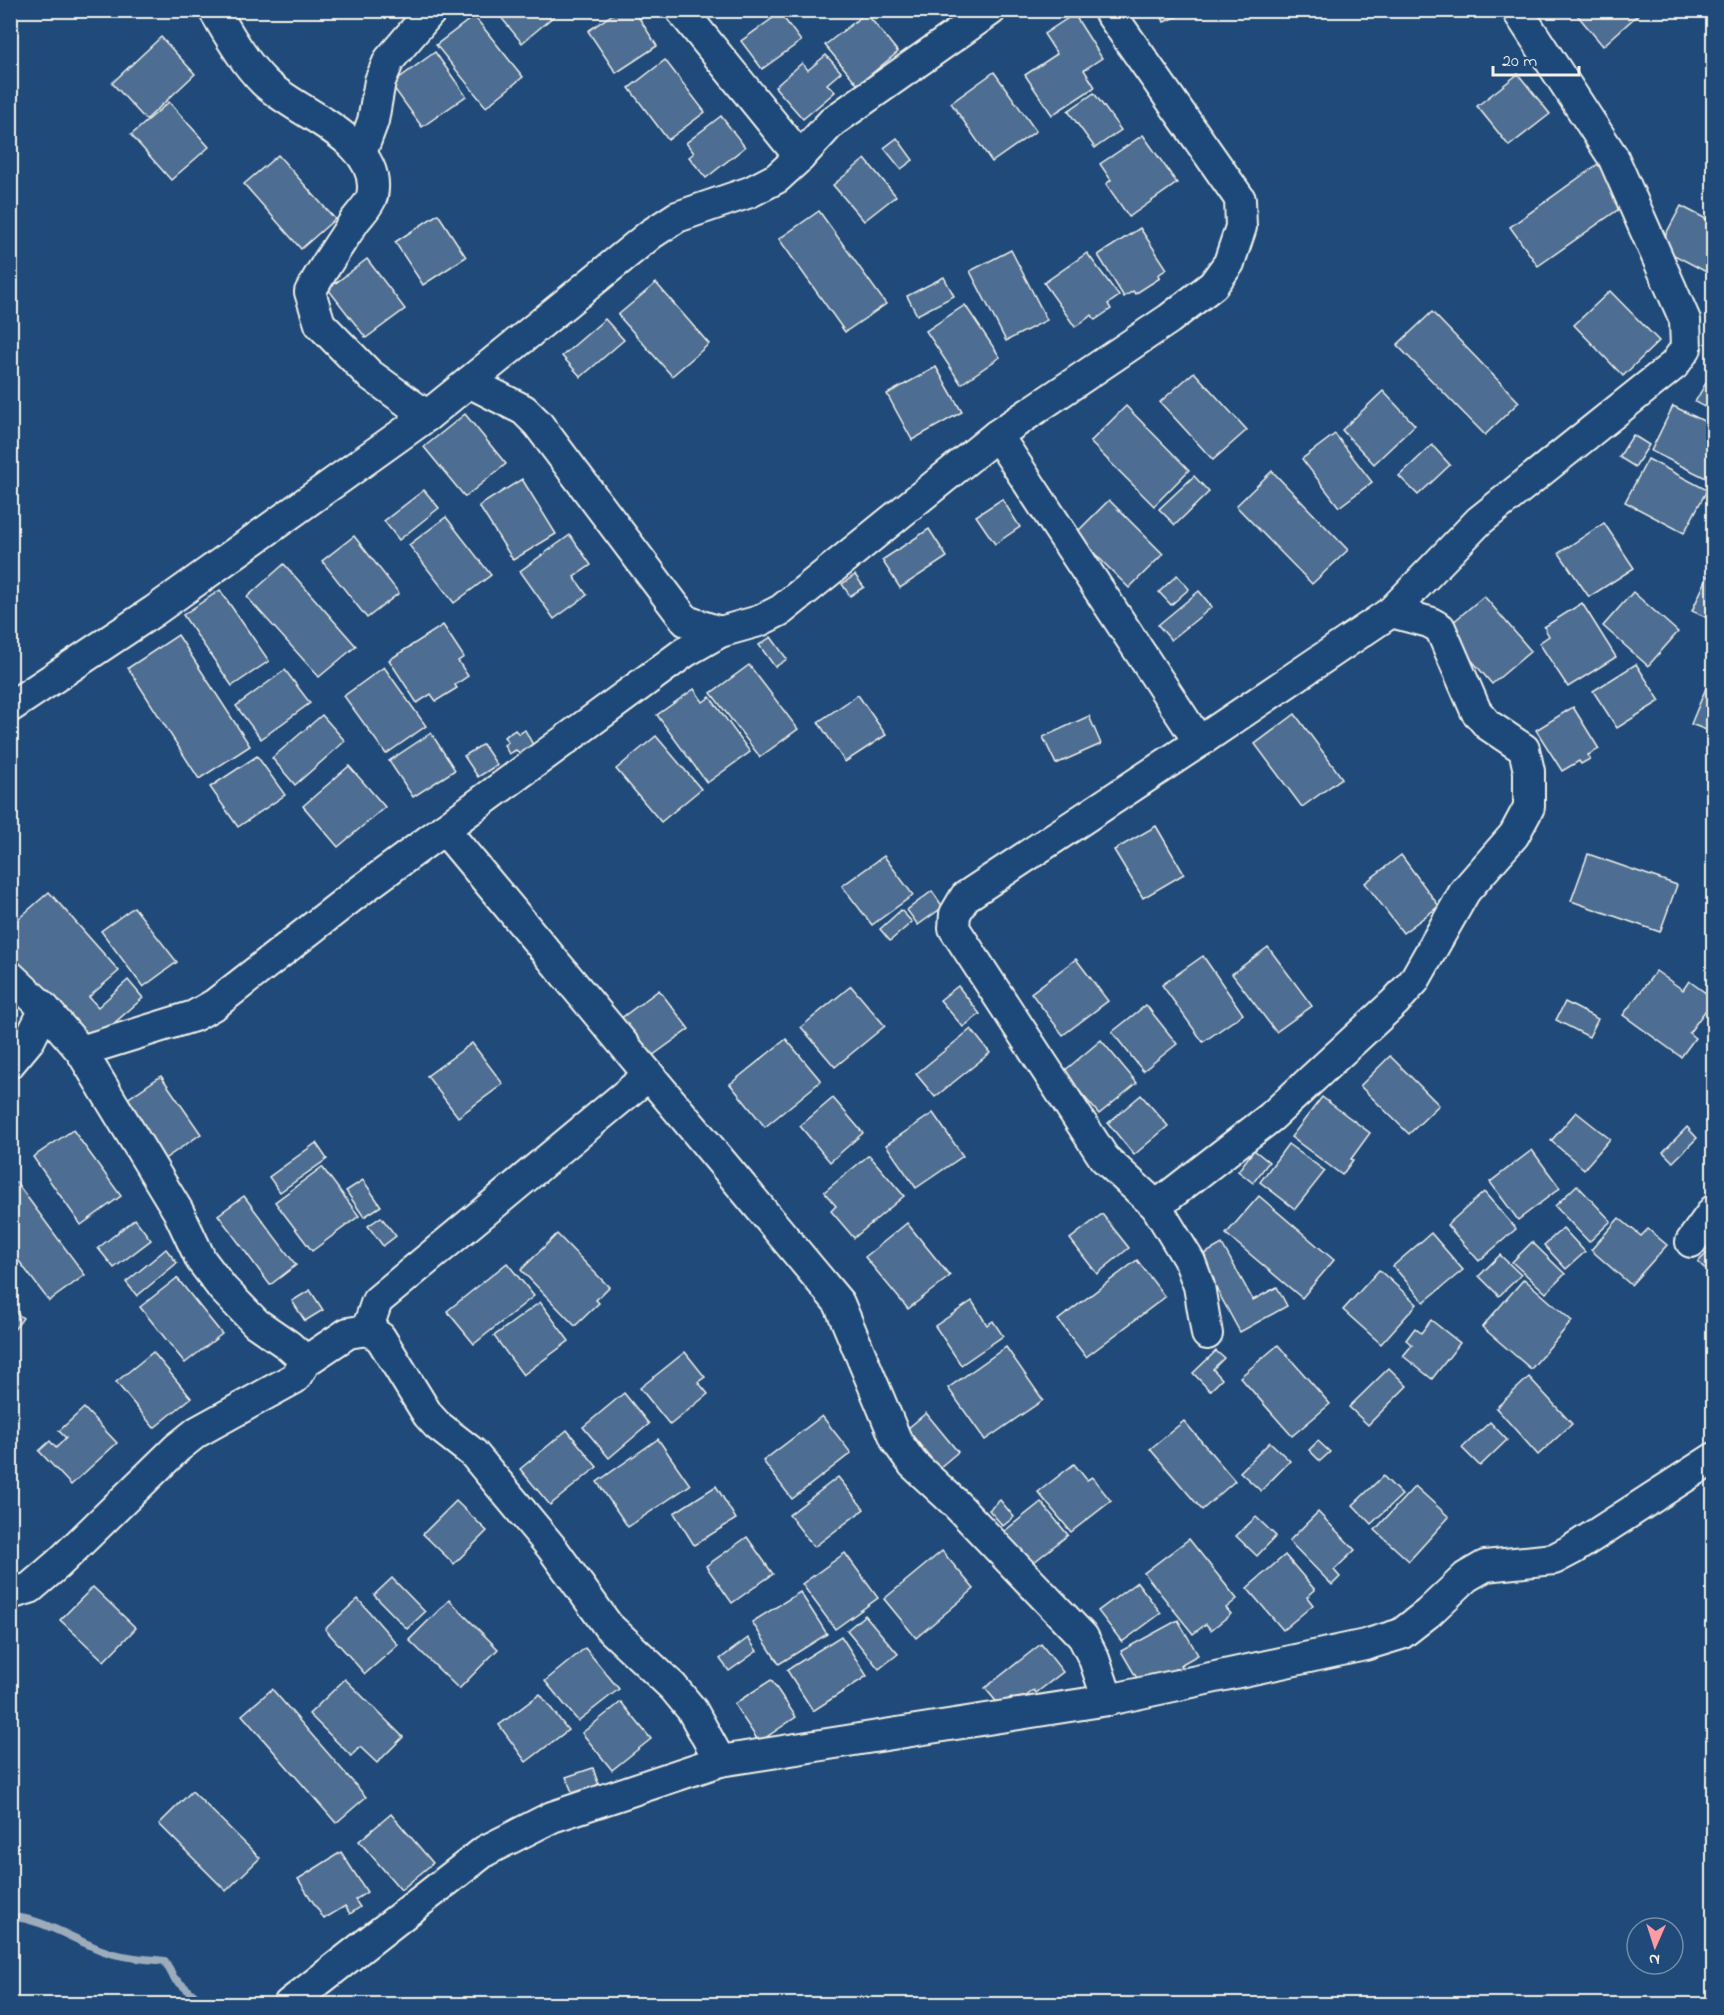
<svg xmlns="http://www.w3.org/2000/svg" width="1724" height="2015" font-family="'Indie Flower',sans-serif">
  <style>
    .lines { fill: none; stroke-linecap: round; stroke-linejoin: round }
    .stream { stroke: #9cacbb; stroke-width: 8 }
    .building { fill: #4d6e92; stroke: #f4f1e8; stroke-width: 1.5 }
    .minor-casing { stroke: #f4f1e8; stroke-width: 34 }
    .minor { stroke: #1f4a7a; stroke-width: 30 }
  </style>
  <rect width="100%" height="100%" fill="#1f4a7a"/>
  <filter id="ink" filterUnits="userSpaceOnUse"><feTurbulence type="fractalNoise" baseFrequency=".0167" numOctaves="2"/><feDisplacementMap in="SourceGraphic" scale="12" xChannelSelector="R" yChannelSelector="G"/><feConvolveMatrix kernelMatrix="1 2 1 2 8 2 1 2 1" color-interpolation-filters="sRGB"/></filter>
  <g filter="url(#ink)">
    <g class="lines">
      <path class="stream" d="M10,1917C39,1916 82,1945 110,1953C127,1958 147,1959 165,1961L174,1978L204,2004"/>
    </g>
    <g class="building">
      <polygon points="495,10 560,10 560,11 522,43"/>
      <polygon points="619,10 634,10 657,46 616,73 588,31"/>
      <polygon points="1159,10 1194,10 1164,22"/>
      <polygon points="1573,10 1643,10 1603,46"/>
      <polygon points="780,13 801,41 762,69 741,41"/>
      <polygon points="866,13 898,52 858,85 825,45"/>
      <polygon points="1074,14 1102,58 1084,70 1095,87 1052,115 1025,75 1057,54 1044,34"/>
      <polygon points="474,16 523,77 486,107 436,45"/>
      <polygon points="161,37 195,74 146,120 112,83"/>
      <polygon points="435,52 466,96 422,127 391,84"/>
      <polygon points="826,55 841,72 827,84 835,92 803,119 775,87 802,63 808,70"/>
      <polygon points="665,60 705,112 668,140 629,88"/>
      <polygon points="994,72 1036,131 992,162 951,103"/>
      <polygon points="1518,74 1550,114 1509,146 1477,106"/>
      <polygon points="1094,93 1121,130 1095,148 1068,111"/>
      <polygon points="169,102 209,147 171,180 131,135"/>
      <polygon points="721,116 745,147 706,178 689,157 694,153 686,143"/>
      <polygon points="1143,135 1177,183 1129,217 1106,184 1111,180 1100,164"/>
      <polygon points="897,138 913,160 901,169 884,148"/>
      <polygon points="278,155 335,219 301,249 244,184"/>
      <polygon points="865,159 896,196 864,221 833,185"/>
      <polygon points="1598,164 1626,204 1538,266 1510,227"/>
      <polygon points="1681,206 1714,223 1714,276 1659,247"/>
      <polygon points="819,211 886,304 845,332 779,239"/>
      <polygon points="438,214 466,257 423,285 395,242"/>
      <polygon points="1140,228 1167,269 1158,275 1160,278 1135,294 1133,291 1124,297 1098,255"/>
      <polygon points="1011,250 1047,320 1006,341 970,271"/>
      <polygon points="1087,253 1119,296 1108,304 1111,309 1095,320 1092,315 1075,327 1044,283"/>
      <polygon points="367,259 405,309 366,338 328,289"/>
      <polygon points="944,277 954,296 917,315 907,296"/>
      <polygon points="656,283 709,344 672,376 618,315"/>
      <polygon points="1610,291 1659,341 1623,376 1574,325"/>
      <polygon points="965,305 1000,357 961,384 926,331"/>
      <polygon points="1432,312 1519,402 1485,435 1397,345"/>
      <polygon points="605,319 624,340 581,377 562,356"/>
      <polygon points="936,367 962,412 912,440 887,394"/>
      <polygon points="1714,369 1714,412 1695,402"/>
      <polygon points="1194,372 1247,430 1213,460 1160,402"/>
      <polygon points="1383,391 1415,425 1374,464 1342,430"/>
      <polygon points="1126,406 1189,470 1154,506 1090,442"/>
      <polygon points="1673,406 1714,426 1714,482 1651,451"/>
      <polygon points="465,414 506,464 465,497 424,447"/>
      <polygon points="1335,434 1372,482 1339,507 1302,459"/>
      <polygon points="1633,435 1649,445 1635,467 1619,457"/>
      <polygon points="1432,445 1450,465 1418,495 1399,476"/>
      <polygon points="1648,459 1707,490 1684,533 1625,502"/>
      <polygon points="1272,471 1348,550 1312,584 1236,506"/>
      <polygon points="1194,476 1209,492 1175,525 1159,509"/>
      <polygon points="522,479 556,534 513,560 479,506"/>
      <polygon points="424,490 439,508 399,540 384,521"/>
      <polygon points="1002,499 1020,527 995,544 976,516"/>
      <polygon points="1109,500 1163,554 1129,588 1075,534"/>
      <polygon points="446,517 491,575 454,603 409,545"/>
      <polygon points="1604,523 1634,568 1589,597 1559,553"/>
      <polygon points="929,529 947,557 900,588 882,560"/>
      <polygon points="570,535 591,565 574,577 587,595 554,619 520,571"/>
      <polygon points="354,536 399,593 367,618 322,561"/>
      <polygon points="284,564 356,646 319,677 247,597"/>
      <polygon points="1711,569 1714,570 1714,621 1692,611"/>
      <polygon points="855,575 864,587 850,596 842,584"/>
      <polygon points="1177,575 1189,589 1171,605 1159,592"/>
      <polygon points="220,590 269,661 232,686 183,615"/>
      <polygon points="1199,591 1212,607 1171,640 1158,625"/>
      <polygon points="1633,592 1678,632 1648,666 1603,626"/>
      <polygon points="1484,596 1531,651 1492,684 1445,629"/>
      <polygon points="1582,603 1616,657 1568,687 1539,643 1549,636 1544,627"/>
      <polygon points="443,625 464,657 458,661 468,676 455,685 457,688 436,701 431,694 417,703 389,660"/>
      <polygon points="178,635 250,746 199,779 128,668"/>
      <polygon points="771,637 787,659 775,667 759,645"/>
      <polygon points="1636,664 1660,701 1617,728 1593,691"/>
      <polygon points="749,665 798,729 760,757 711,693"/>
      <polygon points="384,667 426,726 386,754 344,696"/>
      <polygon points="285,670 310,703 261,739 236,706"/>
      <polygon points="1706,688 1714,691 1714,733 1691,724"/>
      <polygon points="694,689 703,702 710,697 750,752 707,783 657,715"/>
      <polygon points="858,695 886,735 845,762 818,722"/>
      <polygon points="1573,707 1599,749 1588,755 1590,759 1581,764 1579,761 1562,771 1536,730"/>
      <polygon points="1295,714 1342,778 1302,807 1255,744"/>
      <polygon points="322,715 345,741 295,785 272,758"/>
      <polygon points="1089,716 1101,744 1056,764 1043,737"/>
      <polygon points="515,730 519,734 525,730 533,745 519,753 516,750 509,754 504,745 508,742 504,737"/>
      <polygon points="431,733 455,770 413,797 389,761"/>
      <polygon points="656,736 701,789 661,822 616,769"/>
      <polygon points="483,744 497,765 478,777 464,756"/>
      <polygon points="257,756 285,795 238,827 210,787"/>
      <polygon points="349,766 385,807 338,847 303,806"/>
      <polygon points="1156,826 1184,874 1143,898 1114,850"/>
      <polygon points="1588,854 1677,885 1660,932 1571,901"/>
      <polygon points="1401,855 1439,906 1403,933 1365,883"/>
      <polygon points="884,856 913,895 872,925 842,886"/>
      <polygon points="932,891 943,907 918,925 907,910"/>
      <polygon points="49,892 119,971 89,997 98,1007 128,980 143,998 89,1045 10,956 10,926"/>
      <polygon points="134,907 177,962 143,987 101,931"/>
      <polygon points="901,910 912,922 890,941 880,929"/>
      <polygon points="1268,947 1312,1006 1276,1032 1232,974"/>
      <polygon points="1203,956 1243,1014 1203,1042 1162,985"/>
      <polygon points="1076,959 1108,1001 1063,1035 1031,993"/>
      <polygon points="1656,971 1683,990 1689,981 1714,999 1689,1033 1695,1038 1681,1057 1623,1015"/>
      <polygon points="851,986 885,1026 835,1067 801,1027"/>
      <polygon points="958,986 980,1014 963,1027 940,1000"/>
      <polygon points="659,990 689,1029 645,1061 616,1022"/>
      <polygon points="1565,1002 1598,1019 1589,1037 1556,1020"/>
      <polygon points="1146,1005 1177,1044 1143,1071 1112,1032"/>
      <polygon points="971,1029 990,1053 935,1097 916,1074"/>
      <polygon points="786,1039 821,1081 765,1127 730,1084"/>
      <polygon points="1101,1040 1137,1083 1099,1114 1063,1072"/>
      <polygon points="472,1043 503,1084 458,1117 427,1076"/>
      <polygon points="1390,1056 1439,1105 1409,1134 1360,1086"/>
      <polygon points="161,1076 201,1134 160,1162 120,1104"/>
      <polygon points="1141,1095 1168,1126 1134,1155 1108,1123"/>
      <polygon points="1322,1097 1370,1133 1351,1159 1353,1160 1342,1175 1291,1137"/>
      <polygon points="833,1098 863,1133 830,1162 800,1126"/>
      <polygon points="1576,1112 1610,1139 1584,1169 1551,1141"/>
      <polygon points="933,1113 963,1156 916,1188 886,1145"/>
      <polygon points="1687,1127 1697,1138 1673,1162 1663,1152"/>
      <polygon points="73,1130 121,1196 81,1225 33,1157"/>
      <polygon points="316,1143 327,1159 280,1192 269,1177"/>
      <polygon points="1288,1144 1325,1171 1295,1209 1260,1182"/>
      <polygon points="1254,1150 1269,1162 1253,1183 1238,1171"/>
      <polygon points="1532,1150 1560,1188 1518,1220 1490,1182"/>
      <polygon points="869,1155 904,1196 854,1238 831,1211 836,1206 824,1192"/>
      <polygon points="322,1167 359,1216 312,1251 275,1202"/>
      <polygon points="363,1180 381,1206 364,1217 346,1191"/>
      <polygon points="16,1182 85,1275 49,1301 10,1249 10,1186"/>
      <polygon points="1577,1185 1611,1221 1589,1242 1555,1206"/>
      <polygon points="1484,1192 1516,1229 1479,1261 1447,1225"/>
      <polygon points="244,1196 296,1265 270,1285 218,1215"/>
      <polygon points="1259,1196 1334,1260 1302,1298 1226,1234"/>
      <polygon points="1102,1214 1129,1248 1097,1274 1070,1239"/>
      <polygon points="381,1217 396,1236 383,1246 368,1226"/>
      <polygon points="1619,1218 1641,1236 1648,1229 1667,1245 1631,1285 1591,1250"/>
      <polygon points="135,1219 151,1240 114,1268 98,1248"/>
      <polygon points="907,1223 950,1276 908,1309 865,1257"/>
      <polygon points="1563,1228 1585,1252 1566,1269 1544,1245"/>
      <polygon points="1431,1233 1463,1270 1424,1302 1393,1266"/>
      <polygon points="557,1234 609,1287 596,1300 599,1303 575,1326 521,1270"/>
      <polygon points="1532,1242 1565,1274 1546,1293 1512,1262"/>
      <polygon points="1222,1244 1253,1300 1277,1287 1287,1306 1240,1332 1199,1257"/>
      <polygon points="1714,1246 1714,1277 1698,1262"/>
      <polygon points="166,1249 177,1263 137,1296 126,1282"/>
      <polygon points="1500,1255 1521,1275 1499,1296 1479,1276"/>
      <polygon points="1137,1260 1165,1297 1086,1357 1058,1320"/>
      <polygon points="507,1263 534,1296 474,1344 447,1311"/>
      <polygon points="1379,1270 1417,1304 1381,1344 1343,1310"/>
      <polygon points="177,1278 222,1334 185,1363 140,1307"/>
      <polygon points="1524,1279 1572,1321 1531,1369 1482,1327"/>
      <polygon points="310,1290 323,1310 305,1321 292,1301"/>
      <polygon points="972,1301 987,1325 993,1321 1003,1336 961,1365 935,1326"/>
      <polygon points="540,1302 569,1341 523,1375 494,1336"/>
      <polygon points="10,1309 23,1318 10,1335"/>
      <polygon points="1431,1320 1460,1343 1432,1379 1403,1356 1412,1345 1406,1340 1415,1328 1421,1333"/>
      <polygon points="1278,1345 1330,1404 1292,1436 1240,1377"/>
      <polygon points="1006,1347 1043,1400 985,1440 948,1388"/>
      <polygon points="1216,1351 1224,1358 1213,1369 1222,1379 1210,1391 1193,1373"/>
      <polygon points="153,1352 191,1398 154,1428 116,1382"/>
      <polygon points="685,1352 705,1377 698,1382 708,1394 670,1425 640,1388"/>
      <polygon points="1389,1368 1407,1386 1368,1425 1349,1407"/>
      <polygon points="1529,1377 1572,1424 1538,1455 1496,1408"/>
      <polygon points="624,1393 649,1424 609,1458 583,1427"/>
      <polygon points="84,1408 117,1443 71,1485 39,1451 50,1441 56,1448 66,1438 59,1431"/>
      <polygon points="926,1413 958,1452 939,1468 907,1429"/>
      <polygon points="822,1416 851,1453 792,1499 763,1461"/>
      <polygon points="1184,1421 1235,1481 1202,1510 1150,1449"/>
      <polygon points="1490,1422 1507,1440 1480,1466 1462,1448"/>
      <polygon points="567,1430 597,1467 550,1505 520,1469"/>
      <polygon points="658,1439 690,1485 628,1527 597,1482"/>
      <polygon points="1318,1441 1330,1452 1320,1461 1309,1450"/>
      <polygon points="1270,1442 1290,1461 1261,1491 1240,1472"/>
      <polygon points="1074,1464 1087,1480 1092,1477 1111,1501 1071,1532 1038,1492"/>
      <polygon points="1383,1476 1402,1495 1371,1524 1353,1505"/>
      <polygon points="838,1477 864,1509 814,1547 789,1515"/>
      <polygon points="716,1486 736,1519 694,1545 674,1513"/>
      <polygon points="1415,1486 1449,1517 1409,1561 1375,1530"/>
      <polygon points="1000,1500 1014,1517 1003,1526 989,1510"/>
      <polygon points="456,1501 487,1531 454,1564 423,1534"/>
      <polygon points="1041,1502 1068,1535 1029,1566 1002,1533"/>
      <polygon points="1318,1512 1355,1550 1334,1570 1340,1577 1332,1585 1289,1541"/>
      <polygon points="1256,1517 1276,1536 1257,1556 1236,1536"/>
      <polygon points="747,1537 773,1574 732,1603 706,1566"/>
      <polygon points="1189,1539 1237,1599 1226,1608 1231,1614 1211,1630 1206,1624 1193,1634 1144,1573"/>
      <polygon points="942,1551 974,1589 916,1638 884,1599"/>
      <polygon points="845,1553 878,1598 835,1629 802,1584"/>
      <polygon points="1285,1555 1315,1590 1307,1597 1313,1605 1283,1630 1247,1588"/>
      <polygon points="392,1578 425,1612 407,1629 374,1595"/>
      <polygon points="1137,1582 1161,1613 1122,1642 1098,1611"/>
      <polygon points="93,1587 136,1628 104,1661 60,1620"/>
      <polygon points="800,1592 827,1634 779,1664 752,1622"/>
      <polygon points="358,1599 398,1645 365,1674 325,1629"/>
      <polygon points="449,1600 498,1649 459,1689 409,1640"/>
      <polygon points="865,1615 898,1654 879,1669 847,1630"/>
      <polygon points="1178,1620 1198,1655 1180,1665 1183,1670 1177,1673 1175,1669 1142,1687 1121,1651"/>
      <polygon points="841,1636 867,1676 813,1711 787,1670"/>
      <polygon points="748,1638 757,1651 729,1671 720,1659"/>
      <polygon points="1041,1644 1063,1672 1036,1693 1034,1690 1016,1704 1011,1697 1000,1706 985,1688"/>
      <polygon points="585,1648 619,1689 578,1721 545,1681"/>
      <polygon points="345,1679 403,1737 377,1763 360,1747 351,1756 309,1714"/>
      <polygon points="771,1680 796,1717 759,1742 734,1704"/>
      <polygon points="272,1689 366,1797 336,1823 242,1715"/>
      <polygon points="540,1694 568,1730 526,1762 499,1725"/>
      <polygon points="621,1702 651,1739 612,1770 582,1733"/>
      <polygon points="593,1768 600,1789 574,1797 566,1777"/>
      <polygon points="192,1791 260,1858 226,1891 159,1824"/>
      <polygon points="391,1814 433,1863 401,1890 359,1841"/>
      <polygon points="341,1852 367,1892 355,1900 360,1907 350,1914 345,1906 324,1919 298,1879"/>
    </g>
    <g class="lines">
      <g class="minor-casing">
        <g id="minor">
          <path d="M214,10C229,35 243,61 264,82C295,113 384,140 372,196C370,204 359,215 354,222C339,245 323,268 310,292L320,324L369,374L427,416"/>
          <polyline points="681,10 800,157"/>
          <polyline points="361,153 373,121 380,81 389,60 432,10"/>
          <polyline points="469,382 524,410 538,424 686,621 720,632"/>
          <polyline points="997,435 1199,742"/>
          <polyline points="10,707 154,611 427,416 651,234 677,217 750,192 777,178 800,157 832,122 991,10"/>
          <polyline points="444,829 839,1303 897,1442 913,1464 955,1503 1083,1637 1094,1659 1108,1700"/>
          <polyline points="10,976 45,1009 81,1051 178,1211 201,1260 223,1289 256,1323 288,1345 306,1361"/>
          <polyline points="81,1051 194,1016 215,1004 353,896 685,652 720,632 759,621 781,610 997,435 1169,319 1213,285 1229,263 1241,227 1240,199 1108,10"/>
          <polyline points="10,1063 30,1039 45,1009"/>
          <polyline points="1156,1206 1271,1117 1395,1002 1414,981 1465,891 1514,835 1529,807 1529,771 1524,749 1488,725 1476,711 1440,628 1429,622 1391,612"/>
          <polyline points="1691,1242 1714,1210"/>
          <polyline points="367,1330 377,1301 649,1075"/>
          <polyline points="1207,1334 1199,1286 1190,1262 1156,1206 1104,1158 954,928 955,914 965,897 1199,742 1391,612 1479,521 1674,365 1686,348 1685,320 1613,157 1517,10"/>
          <polyline points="10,1594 30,1588 58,1564 177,1448 197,1432 295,1378 306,1361 348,1333 367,1330 380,1337 428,1415 437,1425 473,1453 552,1548 608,1626 673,1687 692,1710 720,1761"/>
          <polyline points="289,2004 485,1851 552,1817 720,1761 1108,1700 1365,1645 1401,1634 1428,1613 1466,1577 1485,1566 1554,1559 1573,1549 1714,1458"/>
        </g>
      </g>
      <use href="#minor" class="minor"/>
    </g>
  </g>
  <rect width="1724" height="2015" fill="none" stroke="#1f4a7a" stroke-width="36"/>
  <rect x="18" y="18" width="1688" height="1979" fill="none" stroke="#f4f1e8" stroke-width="2" filter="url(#ink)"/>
  <g transform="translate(1655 1946) rotate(183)"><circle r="28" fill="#1f4a7a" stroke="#748da6" stroke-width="1.5"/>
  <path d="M0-4.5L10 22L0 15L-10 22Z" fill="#ff9aa2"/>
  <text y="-9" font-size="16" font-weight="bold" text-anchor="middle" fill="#f4f1e8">N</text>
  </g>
  <path d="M1493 66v9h86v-9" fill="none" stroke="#f4f1e8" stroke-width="3"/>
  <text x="1502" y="66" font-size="18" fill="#f4f1e8" stroke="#1f4a7a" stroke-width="4.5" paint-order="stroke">20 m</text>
</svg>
